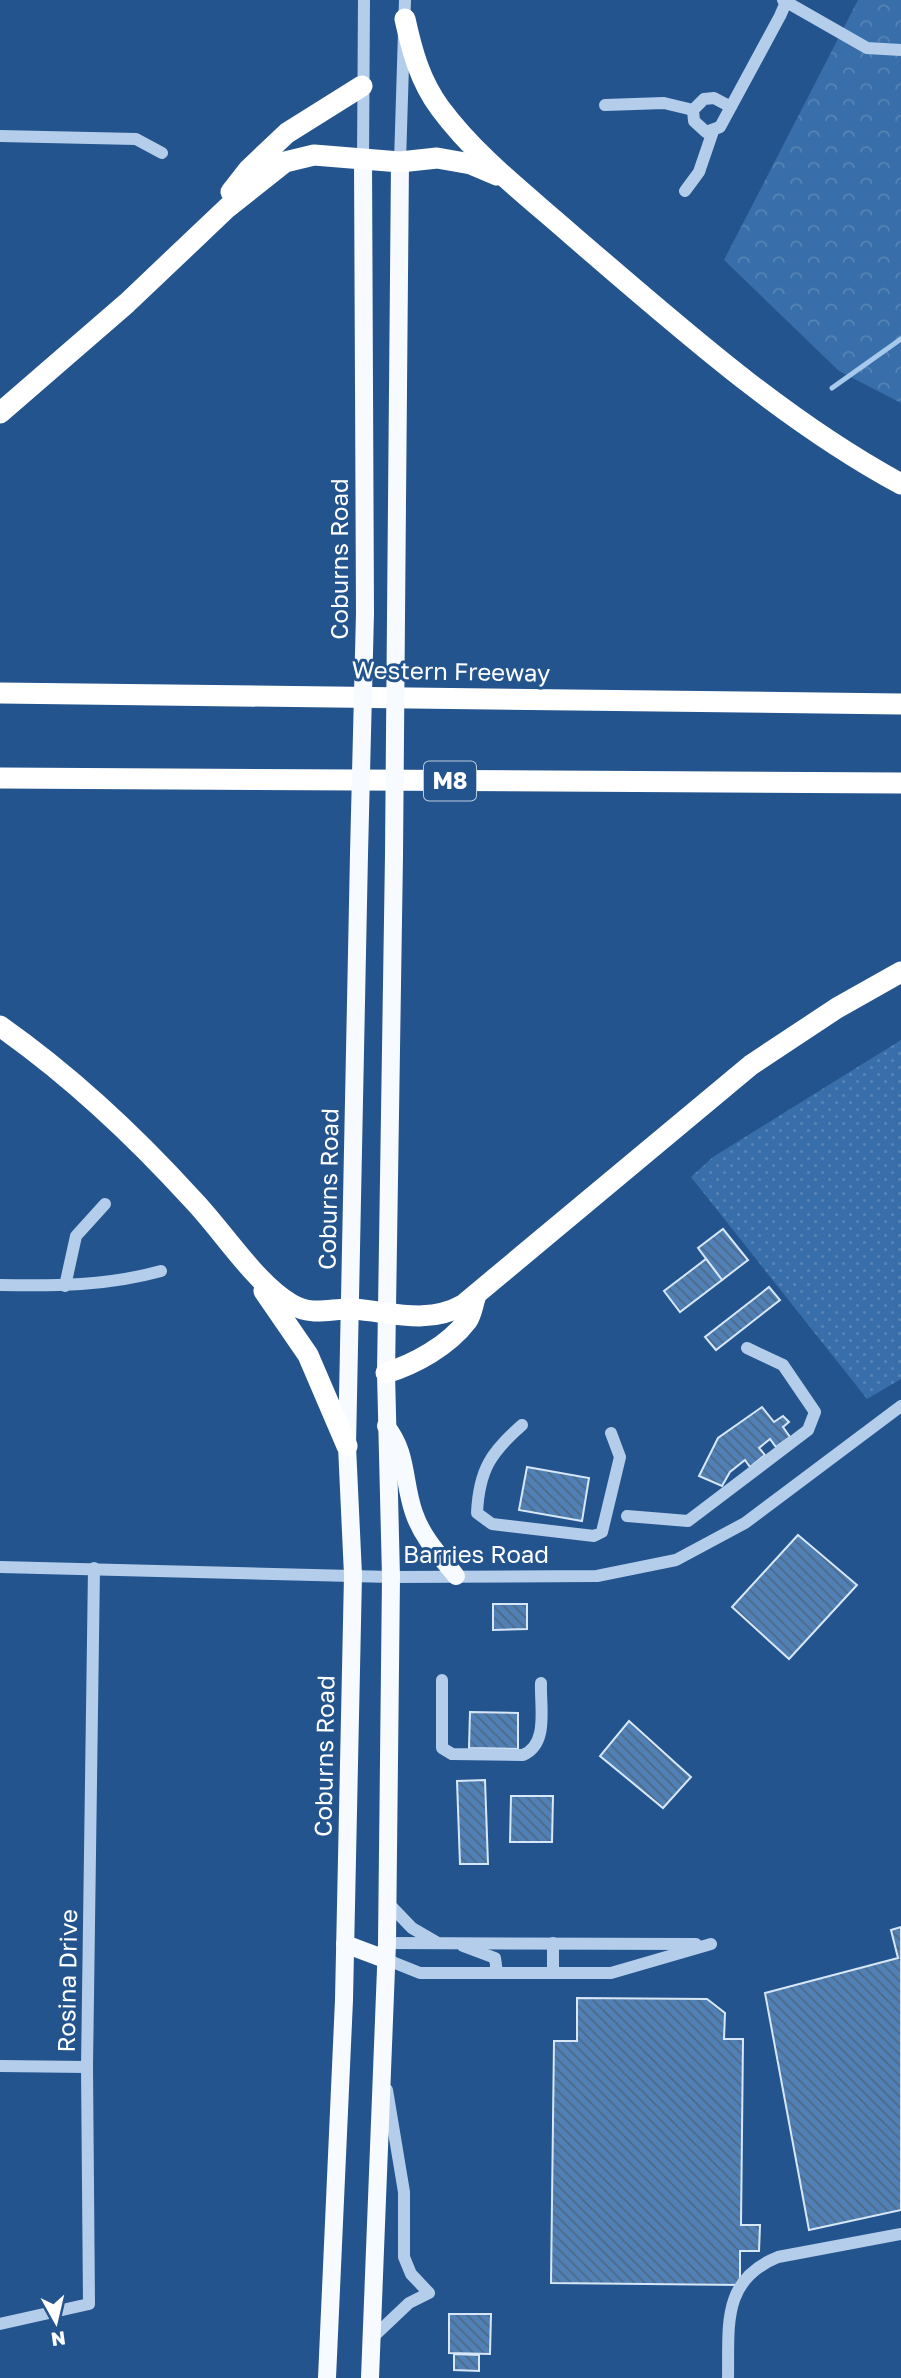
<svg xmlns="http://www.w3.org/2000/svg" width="901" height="2378" font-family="'Golos Text',sans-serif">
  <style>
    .grass { fill: url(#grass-dots) }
    .forest { fill: url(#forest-crowns) }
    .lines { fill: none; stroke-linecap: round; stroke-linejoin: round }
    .stream { stroke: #a7c9ec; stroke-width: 5 }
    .building { fill: url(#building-back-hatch); stroke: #d7e7f8; stroke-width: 2 }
    .minor { stroke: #b3cdeb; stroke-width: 12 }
    .major { stroke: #f7fafe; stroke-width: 18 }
    .highway { stroke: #fff; stroke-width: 21 }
    .major-bridge { stroke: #f7fafe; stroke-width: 18 }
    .labels { text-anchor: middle; stroke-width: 6; stroke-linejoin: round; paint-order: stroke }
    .shield { fill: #24548d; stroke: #bdccdd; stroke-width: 2 }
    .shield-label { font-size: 23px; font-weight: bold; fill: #fff }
    .street-label { font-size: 24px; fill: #fff; stroke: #24548d }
  </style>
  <defs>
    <pattern id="grass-dots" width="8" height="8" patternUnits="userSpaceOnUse" patternTransform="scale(1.75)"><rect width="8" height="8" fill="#386ea9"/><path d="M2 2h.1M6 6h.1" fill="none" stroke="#5684b6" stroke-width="1.8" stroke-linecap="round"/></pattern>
    <pattern id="forest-crowns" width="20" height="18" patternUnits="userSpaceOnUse" patternTransform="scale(1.75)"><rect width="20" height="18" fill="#386ea9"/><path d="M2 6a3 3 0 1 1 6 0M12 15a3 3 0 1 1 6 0" fill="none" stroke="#5684b6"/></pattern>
    <pattern id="building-back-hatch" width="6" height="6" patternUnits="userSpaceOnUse" patternTransform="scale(1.75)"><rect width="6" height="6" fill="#5080b5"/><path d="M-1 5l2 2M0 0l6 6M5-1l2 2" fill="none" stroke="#4e6986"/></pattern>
  </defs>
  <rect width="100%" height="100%" fill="#24548d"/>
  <polygon class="grass" points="901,1040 901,1379 867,1399 691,1177 713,1157"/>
  <polygon class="forest" points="858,0 901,0 901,403 839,371 724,260"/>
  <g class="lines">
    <polyline class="stream" points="832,388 901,339"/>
  </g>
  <g class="building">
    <polygon points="723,1229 748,1260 722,1280 698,1248"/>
    <polygon points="706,1259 722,1280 680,1312 664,1291"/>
    <polygon points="769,1287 780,1300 716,1350 705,1337"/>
    <polygon points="762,1407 774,1422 783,1416 789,1422 783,1427 790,1437 776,1447 770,1439 759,1448 765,1455 750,1467 745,1460 730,1472 722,1486 699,1476 718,1438"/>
    <polygon points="527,1467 589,1478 582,1521 519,1510"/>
    <polygon points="798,1535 857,1585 789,1659 732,1607"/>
    <polygon points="493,1604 527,1604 527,1629 493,1630"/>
    <polygon points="470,1712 518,1713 518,1749 469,1748"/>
    <polygon points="629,1721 691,1777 663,1808 600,1756"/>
    <polygon points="485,1780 488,1864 460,1864 457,1781"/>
    <polygon points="511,1796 553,1796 552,1842 510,1842"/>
    <polygon points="901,1927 901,2210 809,2230 765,1993 898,1958 891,1930"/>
    <polygon points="577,1998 707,1999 725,2013 724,2039 743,2039 741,2225 760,2225 759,2251 740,2251 740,2285 551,2283 554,2041 577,2041"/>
    <polygon points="449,2314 491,2314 490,2354 449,2353"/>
    <polygon points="454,2354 479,2355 479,2371 454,2370"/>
  </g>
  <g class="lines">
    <g class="minor">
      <polyline points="783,0 867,48 901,50"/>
      <polyline points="605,105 664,103 693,110"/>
      <polyline points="731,107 714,98 704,99 693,110 694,121 706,132 720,127 780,16 787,0"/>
      <polyline points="0,136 136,139 162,153"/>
      <polyline points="363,160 364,0"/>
      <polyline points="400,162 405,0"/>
      <polyline points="685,191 699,172 713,131"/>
      <path d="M0,1285C56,1286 107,1286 161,1271"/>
      <polyline points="65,1286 76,1236 105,1204"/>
      <path d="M522,1425C491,1452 479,1470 477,1513L492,1524L594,1536L602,1532L620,1457L611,1433"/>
      <polyline points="627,1516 688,1521 808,1430 815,1412 783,1365 747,1348"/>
      <polyline points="0,1567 391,1577 597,1576 676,1560 745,1523 901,1406"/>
      <path d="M442,1680V1748L452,1754L523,1755C549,1744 540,1707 541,1683"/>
      <polyline points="386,1901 412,1928 436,1942"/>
      <polyline points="387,1943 696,1944"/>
      <polyline points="463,1946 495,1958 497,1973"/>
      <polyline points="385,1959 420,1973 611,1973 711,1944"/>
      <polyline points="553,1973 553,1943"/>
      <polyline points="0,2066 87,2067"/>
      <polyline points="0,2324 89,2304 87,2067 94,1568"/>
      <polyline points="371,2339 409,2303 429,2293 411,2274 404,2257 404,2192 387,2090"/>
      <path d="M728,2378C729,2326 721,2280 778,2257L901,2234"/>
    </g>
    <g class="major">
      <polyline points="363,160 365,613"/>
      <polyline points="396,617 400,162"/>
      <path d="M386,1426C408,1453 403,1482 414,1513C422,1537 440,1556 456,1576"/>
      <polyline points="345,1944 385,1959"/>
      <polyline points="327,2378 344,2000 353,1575 347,1446 359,854"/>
      <polyline points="370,2378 387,1943 391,1577 386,1373 394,855"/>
    </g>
    <g class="highway">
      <path d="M405,19C412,51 420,81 440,108C476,157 529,197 574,237C677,325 781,419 901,484"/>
      <polyline points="231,192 249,169 287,133 362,86"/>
      <polyline points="0,413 127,303 227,208 285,162 314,155 400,162 437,158 471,164 497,175"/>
      <polyline points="0,693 901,704"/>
      <polyline points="0,778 901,783"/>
      <path d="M0,1026C71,1076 134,1135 193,1200C222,1230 256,1284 291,1304C313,1317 331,1308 354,1309C392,1312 427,1325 463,1305L751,1065L837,1008L901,972"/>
      <polyline points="264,1291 308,1355 347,1446"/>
      <path d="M386,1373C415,1364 448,1346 467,1321C472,1314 473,1303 476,1295"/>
    </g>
    <g class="major-bridge">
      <polyline points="359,854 365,613"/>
      <polyline points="394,855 396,617"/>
    </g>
  </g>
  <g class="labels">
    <rect class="shield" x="424" y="761.5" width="52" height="39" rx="5"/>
    <g class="shield-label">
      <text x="450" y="789">M8</text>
    </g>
    <g class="street-label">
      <text transform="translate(340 559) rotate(-90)" y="8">Coburns Road</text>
      <text transform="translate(451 672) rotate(1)" y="8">Western Freeway</text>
      <text transform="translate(329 1189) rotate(-89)" y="8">Coburns Road</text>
      <text x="476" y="1563">Barries Road</text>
      <text transform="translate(325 1756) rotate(-89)" y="8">Coburns Road</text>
      <text transform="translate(68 1981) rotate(-89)" y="8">Rosina Drive</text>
    </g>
  </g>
  <g transform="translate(56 2322) rotate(172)" stroke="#24548d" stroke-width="5" paint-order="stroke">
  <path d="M0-5L12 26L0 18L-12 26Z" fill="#ffffff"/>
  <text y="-10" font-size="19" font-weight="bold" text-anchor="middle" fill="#ffffff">N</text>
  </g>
</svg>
